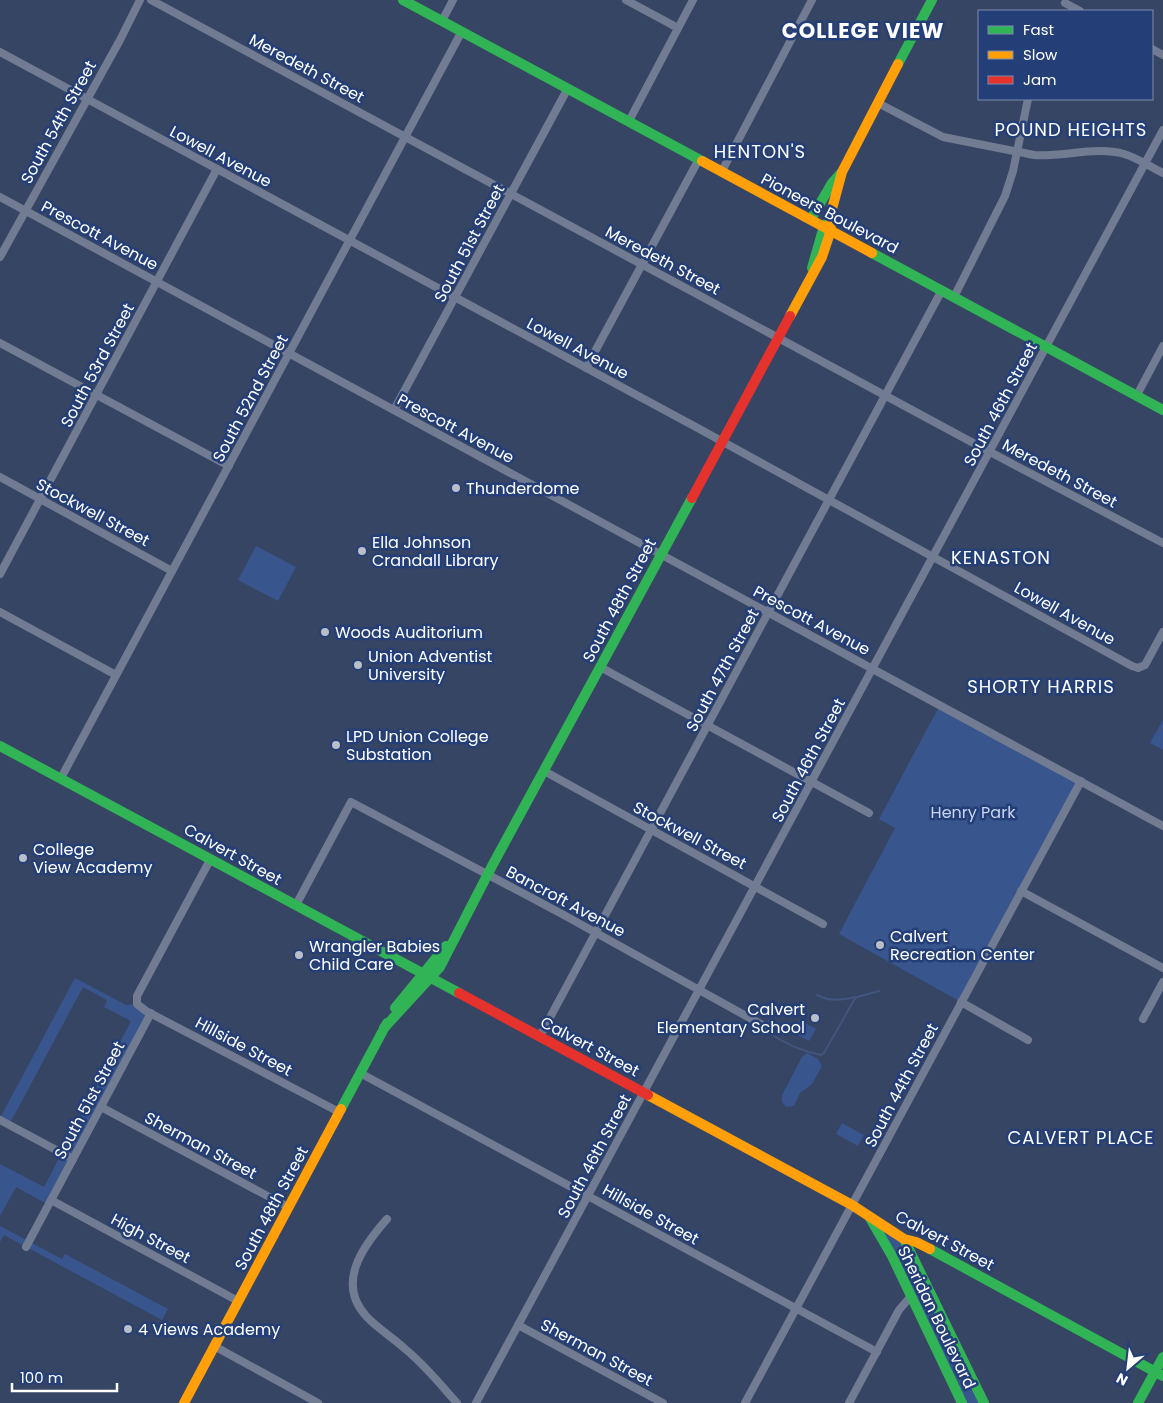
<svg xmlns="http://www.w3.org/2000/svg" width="1163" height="1403" font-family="Poppins,sans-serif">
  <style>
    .green { fill: #38558e }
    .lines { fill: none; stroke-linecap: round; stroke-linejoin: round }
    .stream { stroke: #42557e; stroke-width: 2 }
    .street { stroke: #717c93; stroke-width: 8 }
    .fast { stroke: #30b455; stroke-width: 10 }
    .slow { stroke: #ff9f0a; stroke-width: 10 }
    .jam { stroke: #e5322d; stroke-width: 10 }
    .poi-dot { fill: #b9bec9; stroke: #243f77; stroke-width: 2 }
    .labels { text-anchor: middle; stroke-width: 5; stroke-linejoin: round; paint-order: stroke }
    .street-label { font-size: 16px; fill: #fff; stroke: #243f77 }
    .poi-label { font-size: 16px; fill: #fff; stroke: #243f77; text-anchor: start }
    .park-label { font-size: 16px; fill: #c8d6f3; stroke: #243f77 }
    .neighbourhood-label { font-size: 18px; letter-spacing: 1px; fill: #fff; stroke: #243f77 }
    .district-label { font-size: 21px; font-weight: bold; letter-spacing: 1px; fill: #fff; stroke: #243f77 }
  </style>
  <rect width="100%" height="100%" fill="#374564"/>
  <g class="green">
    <polygon points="256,546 296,567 278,601 238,580"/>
    <polygon points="940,705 1081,781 961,1002 839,934 895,828 879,819"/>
    <polygon points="1163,720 1163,750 1150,743"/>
    <polygon points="75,978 126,1005 137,1004 151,1013 49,1205 16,1187 0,1216 0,1164 44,1187 131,1021 104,1007 107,1000 83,987 9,1125 0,1118"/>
    <polygon points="800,1020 816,1029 809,1041 793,1033"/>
    <polygon points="807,1053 818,1059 822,1066 812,1084 800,1093 794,1106 786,1107 782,1102 782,1095 802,1057"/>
    <polygon points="842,1123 864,1135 858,1146 836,1134"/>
    <polygon points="870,1218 897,1233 984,1403 962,1403"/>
    <polygon points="0,1226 62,1259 65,1254 168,1309 162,1320 4,1235 0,1242"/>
  </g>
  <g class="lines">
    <g class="stream">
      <polyline points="1162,730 1163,729"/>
      <path d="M817,995C830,1002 842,1000 856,997"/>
      <path d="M769,1021L768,1032C785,1044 801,1051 821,1055L824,1053L854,1000L857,997L879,991"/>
    </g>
    <g class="street">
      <polyline points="151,0 990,452 1163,543"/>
      <polyline points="626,0 678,28"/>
      <polyline points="1065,3 1080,11"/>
      <polyline points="442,21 453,0"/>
      <polyline points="1152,49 1163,55"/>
      <polyline points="0,52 694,426 1132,666 1138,668 1145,665 1163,632"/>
      <path d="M878,103L943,137L1034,155C1063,157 1097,146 1124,154C1138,158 1150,167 1163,173"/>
      <polyline points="629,121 693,0"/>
      <polyline points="722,171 812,0"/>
      <polyline points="0,197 1163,826"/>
      <polyline points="0,257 120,40 140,0"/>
      <polyline points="954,297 1005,196 1013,171 1028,99"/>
      <polyline points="0,343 229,466"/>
      <polyline points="586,368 699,159"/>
      <polyline points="1137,395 1163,346"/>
      <polyline points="394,410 568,88"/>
      <polyline points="0,477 172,571"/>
      <polyline points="0,574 217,169"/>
      <polyline points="0,612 116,675"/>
      <polyline points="600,667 869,813"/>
      <polyline points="544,771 823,924"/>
      <polyline points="61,778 462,31"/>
      <polyline points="210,860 137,996 137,1004 146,1011 339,1112"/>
      <polyline points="1021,891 1163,968"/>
      <polyline points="296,905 351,802 562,914 766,1027"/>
      <polyline points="961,1002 1028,1040"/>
      <polyline points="1143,1019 1163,982"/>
      <polyline points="540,1036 942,290"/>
      <polyline points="360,1073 877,1352"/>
      <polyline points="101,1107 288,1207"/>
      <polyline points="0,1120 73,1159"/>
      <polyline points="51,1200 238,1301"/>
      <path d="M387,1219C363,1246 336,1283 366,1316C377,1328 392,1337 404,1348C424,1364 440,1384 457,1403"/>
      <polyline points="26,1247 151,1013"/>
      <polyline points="518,1325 663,1403"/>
      <polyline points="214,1346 318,1403"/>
      <polyline points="476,1403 1163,130"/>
      <polyline points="745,1403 1081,781"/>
      <polyline points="849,1403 899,1310 911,1296"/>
    </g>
    <g class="fast">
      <polyline points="403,0 702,161"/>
      <polyline points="898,64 932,0"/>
      <polyline points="811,219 832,183 840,174"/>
      <polyline points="872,253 1163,410"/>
      <polyline points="812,268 824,226 827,223"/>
      <polyline points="0,746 459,993"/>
      <polyline points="395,1008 446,946"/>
      <polyline points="384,1028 440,967 492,866 692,498"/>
      <polyline points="341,1109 387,1023"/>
      <polyline points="870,1218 892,1256 962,1403"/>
      <polyline points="904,1239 984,1403"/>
      <polyline points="930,1249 1163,1376"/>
      <polyline points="1138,1403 1163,1357"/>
    </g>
    <g class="slow">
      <polyline points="702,161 872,253"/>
      <polyline points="790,316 822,257 831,230 830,220 832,209 842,172 898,64"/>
      <polyline points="648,1095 852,1205 904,1239 916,1242 930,1249"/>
      <polyline points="184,1403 341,1109"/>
    </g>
    <g class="jam">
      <polyline points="692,498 790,316"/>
      <polyline points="459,993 648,1095"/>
    </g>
  </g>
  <g class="poi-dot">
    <circle cx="456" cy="488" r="5"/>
    <circle cx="362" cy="551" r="5"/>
    <circle cx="325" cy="632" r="5"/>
    <circle cx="358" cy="665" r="5"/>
    <circle cx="336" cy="745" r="5"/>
    <circle cx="23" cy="858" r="5"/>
    <circle cx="880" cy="945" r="5"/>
    <circle cx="299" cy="955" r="5"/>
    <circle cx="815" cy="1018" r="5"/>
    <circle cx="128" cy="1329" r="5"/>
  </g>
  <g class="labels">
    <g class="street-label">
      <text transform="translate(307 68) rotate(28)" y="6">Meredeth Street</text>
      <text transform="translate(58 122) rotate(-61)" y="6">South 54th Street</text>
      <text transform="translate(221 156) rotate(28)" y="6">Lowell Avenue</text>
      <text transform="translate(830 213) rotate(28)" y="6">Pioneers Boulevard</text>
      <text transform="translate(100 235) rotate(28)" y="6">Prescott Avenue</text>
      <text transform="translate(469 243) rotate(-62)" y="6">South 51st Street</text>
      <text transform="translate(663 260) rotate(28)" y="6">Meredeth Street</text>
      <text transform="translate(578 348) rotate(28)" y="6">Lowell Avenue</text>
      <text transform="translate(97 365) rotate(-62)" y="6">South 53rd Street</text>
      <text transform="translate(250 398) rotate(-62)" y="6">South 52nd Street</text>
      <text transform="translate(1000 404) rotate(-62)" y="6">South 46th Street</text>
      <text transform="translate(456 428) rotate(28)" y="6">Prescott Avenue</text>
      <text transform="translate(1060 473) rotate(28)" y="6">Meredeth Street</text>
      <text transform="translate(93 512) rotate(28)" y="6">Stockwell Street</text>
      <text transform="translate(619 600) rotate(-62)" y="6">South 48th Street</text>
      <text transform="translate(1065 613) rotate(29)" y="6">Lowell Avenue</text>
      <text transform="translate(812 620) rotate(28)" y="6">Prescott Avenue</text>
      <text transform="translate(722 670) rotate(-62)" y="6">South 47th Street</text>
      <text transform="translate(808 760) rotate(-62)" y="6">South 46th Street</text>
      <text transform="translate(690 835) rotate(28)" y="6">Stockwell Street</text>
      <text transform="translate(233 854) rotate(29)" y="6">Calvert Street</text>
      <text transform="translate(566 901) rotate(28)" y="6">Bancroft Avenue</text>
      <text transform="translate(244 1046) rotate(28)" y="6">Hillside Street</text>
      <text transform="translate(590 1046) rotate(28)" y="6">Calvert Street</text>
      <text transform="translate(901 1085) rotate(-62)" y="6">South 44th Street</text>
      <text transform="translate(89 1100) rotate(-62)" y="6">South 51st Street</text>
      <text transform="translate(201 1145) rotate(28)" y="6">Sherman Street</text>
      <text transform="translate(594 1156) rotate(-62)" y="6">South 46th Street</text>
      <text transform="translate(271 1208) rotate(-62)" y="6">South 48th Street</text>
      <text transform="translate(651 1214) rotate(29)" y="6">Hillside Street</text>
      <text transform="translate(151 1238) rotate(28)" y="6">High Street</text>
      <text transform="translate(945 1240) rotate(28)" y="6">Calvert Street</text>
      <text transform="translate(937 1317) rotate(64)" y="6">Sheridan Boulevard</text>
      <text transform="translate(597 1352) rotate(28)" y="6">Sherman Street</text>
    </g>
    <g class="poi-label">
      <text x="466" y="494">Thunderdome</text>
      <text x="372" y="548">Ella Johnson<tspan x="372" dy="18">Crandall Library</tspan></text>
      <text x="335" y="638">Woods Auditorium</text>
      <text x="368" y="662">Union Adventist<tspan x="368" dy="18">University</tspan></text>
      <text x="346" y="742">LPD Union College<tspan x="346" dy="18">Substation</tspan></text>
      <text x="33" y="855">College<tspan x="33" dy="18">View Academy</tspan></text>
      <text x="890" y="942">Calvert<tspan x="890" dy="18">Recreation Center</tspan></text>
      <text x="309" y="952">Wrangler Babies<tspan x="309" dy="18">Child Care</tspan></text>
      <text x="805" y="1015" text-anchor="end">Calvert<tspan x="805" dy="18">Elementary School</tspan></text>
      <text x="138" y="1335">4 Views Academy</text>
    </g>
    <g class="park-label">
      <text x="973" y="818">Henry Park</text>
    </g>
    <g class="neighbourhood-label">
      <text x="1071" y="136">POUND HEIGHTS</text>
      <text x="760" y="158">HENTON'S</text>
      <text x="1001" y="564">KENASTON</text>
      <text x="1041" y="693">SHORTY HARRIS</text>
      <text x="1081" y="1144">CALVERT PLACE</text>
    </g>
    <g class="district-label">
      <text x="863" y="38">COLLEGE VIEW</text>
    </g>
  </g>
  <rect x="978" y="10" width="175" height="90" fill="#243f77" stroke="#7c8cad"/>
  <rect x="988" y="26" width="25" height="8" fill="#30b455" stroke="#7c8cad"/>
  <text x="1023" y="35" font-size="15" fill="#ffffff">Fast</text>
  <rect x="988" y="51" width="25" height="8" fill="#ff9f0a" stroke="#7c8cad"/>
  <text x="1023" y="60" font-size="15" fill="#ffffff">Slow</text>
  <rect x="988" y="76" width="25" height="8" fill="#e5322d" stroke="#7c8cad"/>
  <text x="1023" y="85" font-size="15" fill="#ffffff">Jam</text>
  <g transform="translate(1128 1368) rotate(208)" stroke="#243f77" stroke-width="4" paint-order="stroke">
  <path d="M0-4L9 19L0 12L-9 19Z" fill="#ffffff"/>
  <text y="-8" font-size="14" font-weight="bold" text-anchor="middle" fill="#ffffff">N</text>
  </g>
  <path d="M12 1383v8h105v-8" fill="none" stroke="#ffffff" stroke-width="2.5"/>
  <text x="20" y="1383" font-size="15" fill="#ffffff" stroke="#243f77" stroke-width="4" paint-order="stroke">100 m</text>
</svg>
